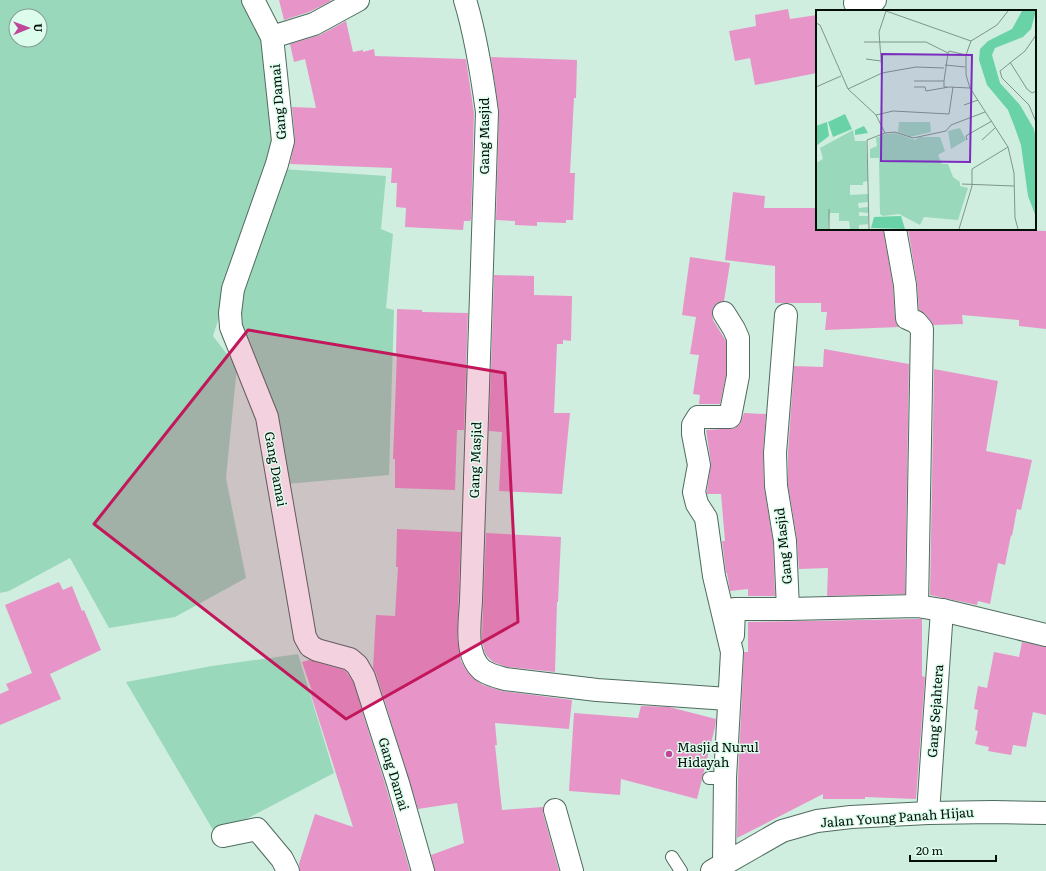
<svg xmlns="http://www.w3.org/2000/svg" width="1046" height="871" font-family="Literata,serif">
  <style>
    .green { fill: #9ad8bb; fill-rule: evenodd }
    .building { fill: #e795c8 }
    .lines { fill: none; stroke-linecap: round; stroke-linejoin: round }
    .service-casing { stroke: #4f6b5e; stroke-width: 14 }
    .minor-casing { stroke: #4f6b5e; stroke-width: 24 }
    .tertiary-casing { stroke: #4f6b5e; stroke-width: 24 }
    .service { stroke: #fff; stroke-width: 12 }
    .minor { stroke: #fff; stroke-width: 22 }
    .tertiary { stroke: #fff; stroke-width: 22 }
    .marked { fill: #c2185b; fill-opacity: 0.2; stroke: #c2185b; stroke-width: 3; stroke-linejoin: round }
    .poi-dot { fill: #c0469a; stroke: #dcfcec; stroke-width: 1.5 }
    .labels { text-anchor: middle; stroke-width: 3; stroke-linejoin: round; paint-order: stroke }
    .street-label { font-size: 13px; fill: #050f0a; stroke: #dcfcec }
    .poi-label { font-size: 13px; fill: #050f0a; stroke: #dcfcec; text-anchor: start }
    .inset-road { fill: none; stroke: #7e958a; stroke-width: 1 }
    .view { fill: #7b2cbf; fill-opacity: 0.15; stroke: #7b2cbf; stroke-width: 2 }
    .inset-edge { fill: none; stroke: #050f0a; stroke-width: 2 }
  </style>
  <rect width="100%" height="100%" fill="#cfeedf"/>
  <g class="green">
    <path d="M0,0H242L265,42L275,142L213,336L237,367L226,478L246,578L175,617L109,628L70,558L9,591L0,593ZM16,16H40V40H16Z"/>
    <polygon points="282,169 386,176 381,229 393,234 386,308 394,310 389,475 286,484 240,328 242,282"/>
    <polygon points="298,654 334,773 216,835 126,682 212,666"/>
  </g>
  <g class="building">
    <polygon points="279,0 330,0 331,1 309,12 284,20"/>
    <polygon points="788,9 790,19 817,15 817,73 755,85 750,58 735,61 729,31 756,26 755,15"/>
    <polygon points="346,21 353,52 363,50 363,52 374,49 375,56 466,59 474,113 471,219 470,221 464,221 463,230 405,227 406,208 396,207 397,183 391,183 392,168 290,164 295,140 292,107 316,108 305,59 294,62 290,44 320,35"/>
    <polygon points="491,57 577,60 576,98 574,98 570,173 575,173 573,220 566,220 566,223 537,222 537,226 515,225 515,221 496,220 499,112"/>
    <polygon points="733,192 765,196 764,208 817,208 817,229 883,229 893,286 895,319 897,325 899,327 825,330 827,312 821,312 821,303 775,303 775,266 725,260"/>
    <polygon points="908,229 1005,229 1046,231 1046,329 1019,326 1019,320 962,315 963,324 933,325 931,321 925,314 919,310 917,283"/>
    <polygon points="690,257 730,263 724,301 717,303 713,307 712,313 713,320 726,341 726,375 720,404 699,404 700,395 693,394 699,355 690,354 696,317 682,315"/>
    <polygon points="494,275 534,276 534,295 572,296 571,341 563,340 563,344 557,344 554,413 570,413 562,494 499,491 502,432 489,431"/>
    <polygon points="397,309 422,310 422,312 468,313 464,430 457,430 455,490 395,488 395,459 393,459 397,353 396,353"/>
    <polygon points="824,349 909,364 905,594 827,596 828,568 799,569 797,539 788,485 788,453 794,366 823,367"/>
    <polygon points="934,369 998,381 986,451 1032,460 1021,510 1017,509 1012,536 1011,535 1005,565 998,563 990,604 978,601 977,605 930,595"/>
    <polygon points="744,413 766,414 763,452 764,486 773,542 775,596 748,596 748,589 730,591 727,573 726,573 722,541 725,541 721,494 707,494 707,492 711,463 706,430 735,428 740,424"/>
    <polygon points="397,529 461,532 457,639 461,661 467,671 473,678 483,685 502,691 572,700 569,729 495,723 497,745 495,745 502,810 543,807 543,813 559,871 435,871 431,855 464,843 457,803 418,809 376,673 373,668 376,615 395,616 398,567 396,567"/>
    <polygon points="486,533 561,537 558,602 557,602 555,672 507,667 493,662 487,656 484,651 482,637"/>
    <polygon points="59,582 63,590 72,586 82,611 84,610 101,650 50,674 61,699 0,725 0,694 9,690 6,684 32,673 5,605"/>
    <polygon points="916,619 922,619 922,676 925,677 916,799 865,797 865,799 823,799 823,794 737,838 738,778 744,652 748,652 748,622"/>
    <polygon points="1022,642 1046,647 1046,715 1033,712 1026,747 1013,745 1011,755 988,751 989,747 975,744 978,731 975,730 978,710 974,709 978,686 987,688 994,652 1019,657"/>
    <polygon points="309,660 344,670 347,673 353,682 386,787 410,871 300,871 299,864 315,814 353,827 310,692 312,691 302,662"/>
    <polygon points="641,706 669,707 716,719 715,727 697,799 621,779 620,795 569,791 574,713 638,718"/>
  </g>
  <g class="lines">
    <g class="service-casing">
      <g id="service">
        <polyline points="709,778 725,778"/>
        <polyline points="672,857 681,871"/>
      </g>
    </g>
    <g class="minor-casing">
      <g id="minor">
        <polyline points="253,0 272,37 283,141 277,164 233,289 230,313 231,327 267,417 305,637 310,646 317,650 350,659 357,665 364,677 398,783 423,871"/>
        <path d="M465,0C476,36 482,75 487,112L471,601C470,622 464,654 482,670C489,675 498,677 505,679L597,690L728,699"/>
        <polyline points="855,3 875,0"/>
        <polyline points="272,37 314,24 358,0"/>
        <polyline points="895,229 905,285 907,318 916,322 922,329 917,606"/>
        <polyline points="724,313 734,329 738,338 738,376 730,417 698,417 693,425 693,434 699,465 694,492 697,504 706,518 714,576 732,652 725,778 724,863"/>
        <polyline points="788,609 917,606 942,610 1046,635"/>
        <polyline points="733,635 734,609 788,609 785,541 776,486 775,453 786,315"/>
        <polyline points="555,810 572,871"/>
        <polyline points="928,813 942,610"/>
        <polyline points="223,836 257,829 282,859 288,871"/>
      </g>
    </g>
    <g class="tertiary-casing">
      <polyline id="tertiary" points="712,871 782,831 817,821 851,817 928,813 993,812 1046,813"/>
    </g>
    <use href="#service" class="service"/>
    <use href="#minor" class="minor"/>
    <use href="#tertiary" class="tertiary"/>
  </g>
  <path class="marked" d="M248,330L505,373L518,622L346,719L94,524Z"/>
  <circle class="poi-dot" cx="669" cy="754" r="4"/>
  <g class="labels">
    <g class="street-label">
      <text transform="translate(278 102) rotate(-95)" y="5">Gang Damai</text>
      <text transform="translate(484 136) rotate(-90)" y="5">Gang Masjid</text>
      <text transform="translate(475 460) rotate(-88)" y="5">Gang Masjid</text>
      <text transform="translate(276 469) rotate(80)" y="5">Gang Damai</text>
      <text transform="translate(783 546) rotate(-96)" y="5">Gang Masjid</text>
      <text transform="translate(935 711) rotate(-86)" y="5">Gang Sejahtera</text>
      <text transform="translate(394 774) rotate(73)" y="5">Gang Damai</text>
      <text transform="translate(897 817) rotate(-4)" y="5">Jalan Young Panah Hijau</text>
    </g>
    <g class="poi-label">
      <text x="677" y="752">Masjid Nurul<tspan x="677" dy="15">Hidayah</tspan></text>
    </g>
  </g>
  <g transform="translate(816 10)">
    <rect width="220" height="220" fill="#cfeedf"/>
    <path d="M83,112H114L115,122L94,127L82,122ZM144,118L150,130L135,139L132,121ZM37,120L39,131H50L52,171L47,172V175H34V185L52,184V192L42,193L43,198L52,197V203L43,202V206H52V214L43,215V219H34L33,211H23V203H14L12,219H0V153L7,149L4,138ZM80,123L99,130L103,127H124L129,141L122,145L126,154H132L137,167L144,172V176L152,178L142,210L108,207L104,215L83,204L67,206L64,204L63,148H54V139L61,136L60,128L69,124Z" fill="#9ad8bb"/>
    <path d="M206,1H220L215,19L207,27L179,38L176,45L184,73L204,95L218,119L220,130V207L212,186L205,135L199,118L192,100L171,75L163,50L164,39L172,31L196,19ZM29,104L36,119L17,127L12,112ZM11,112L13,126L0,136V116ZM48,116L52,123L39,125V120ZM85,206L89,219L55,218L58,207Z" fill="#6ad2a7"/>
    <path class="inset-road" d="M70,1L155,31M192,1L181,15L155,31L150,45V65L154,78L192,137L198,163L199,208L202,219M0,13L4,15L32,79L60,105L69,123M220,25L209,41L184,61L186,68L213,95L220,112M48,32H110L132,43L128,71M132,43L133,41L150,45M50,49L65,51M194,52L211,79L216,83L220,81M129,55L149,57M66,63L63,22L70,1M98,71H128V77H131M0,77L25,66M98,77H109L110,81L133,77L154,78M32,79L66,63L100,57L128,58M148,95L162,90M60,105L77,101L133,104L137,77M151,130L150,126L153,124L176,111M166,130L180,117M146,174L198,176M13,199V219M53,219L51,130L69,123L79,122L97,128L130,121L135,115L169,102M143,219L156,176V159L192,137"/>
    <path class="view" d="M66,44L156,45L154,152L65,151Z"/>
    <rect width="220" height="220" class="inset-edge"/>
  </g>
  <g transform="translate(28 28) rotate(89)"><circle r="19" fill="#dcfcec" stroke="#869d92"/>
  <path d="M0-3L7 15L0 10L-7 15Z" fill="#c0469a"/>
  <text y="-6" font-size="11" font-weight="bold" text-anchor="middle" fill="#050f0a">U</text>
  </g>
  <path d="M910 855v6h86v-6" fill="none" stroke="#050f0a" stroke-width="2"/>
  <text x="916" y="855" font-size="12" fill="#050f0a" stroke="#dcfcec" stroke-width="3" paint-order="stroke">20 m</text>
</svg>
